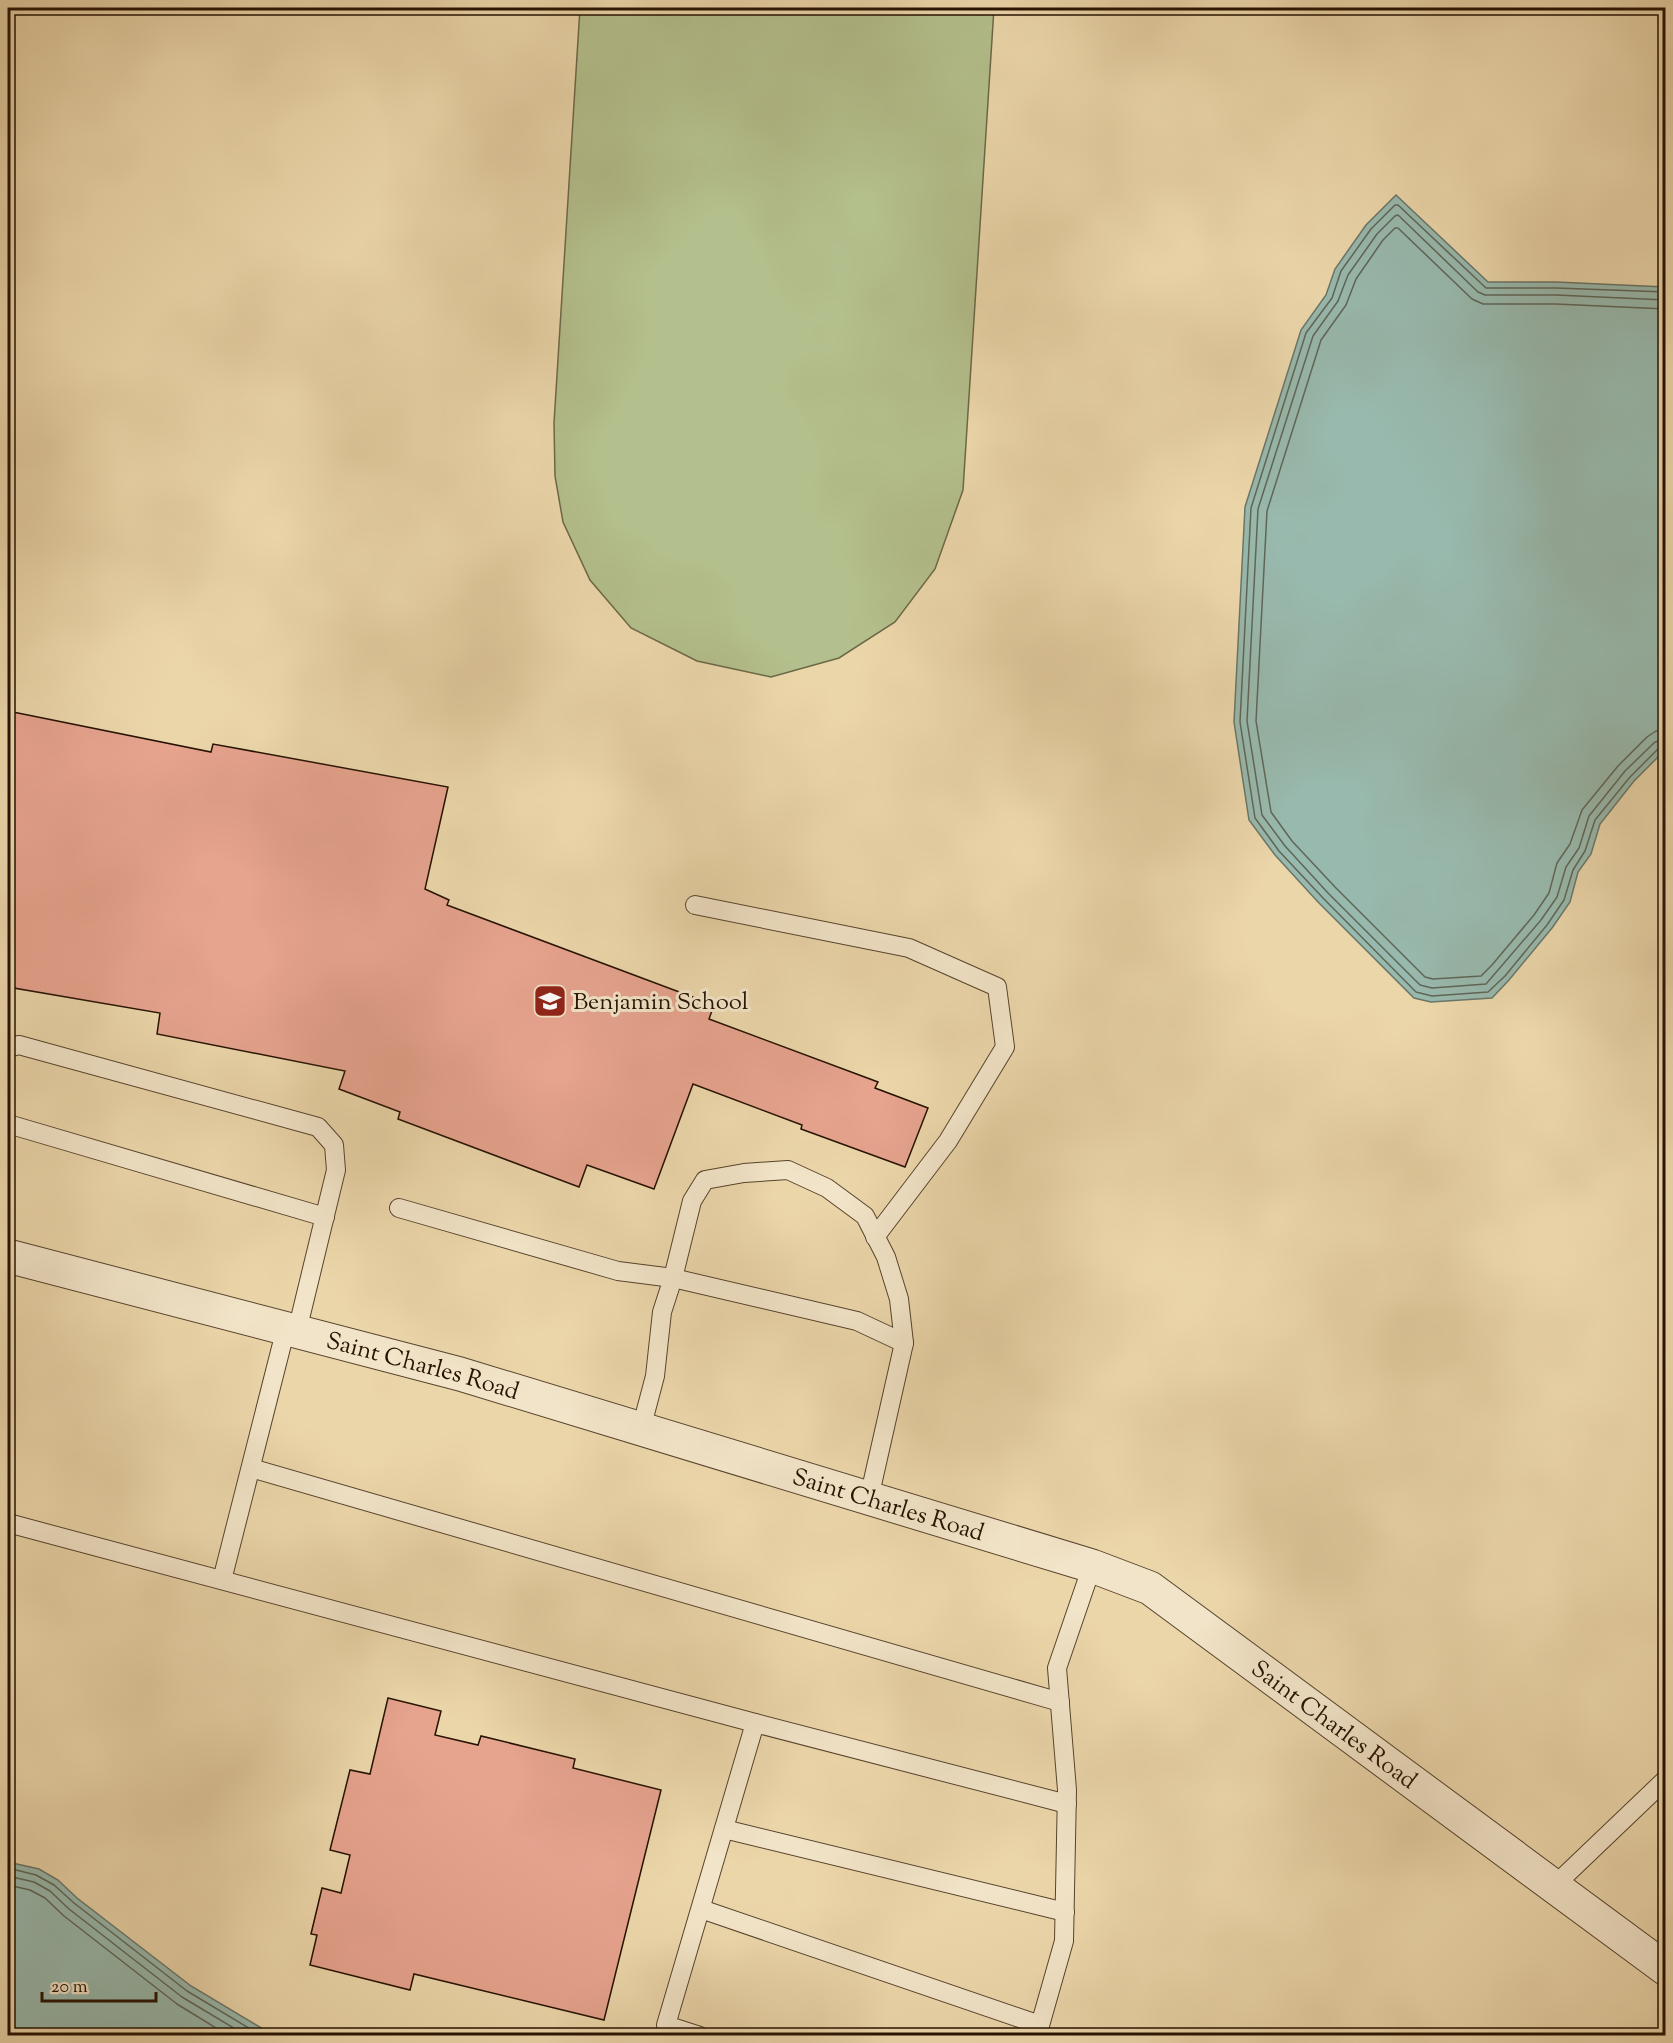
<svg xmlns="http://www.w3.org/2000/svg" width="1673" height="2043" font-family="'Sorts Mill Goudy',serif">
  <style>
    .green { fill: #b3bf8c; stroke: #6c6847; stroke-width: 1.5 }
    .water { fill: #98b9ad; stroke: #6a7669; stroke-width: 1.5 }
    .lines { fill: none; stroke-linecap: round; stroke-linejoin: round }
    .shore { stroke: #5f6658; stroke-width: 1.5 }
    .building { fill: #e6a38e; stroke: #261202; stroke-width: 1.5 }
    .lane-casing { stroke: #57432c; stroke-width: 20 }
    .street-casing { stroke: #57432c; stroke-width: 35 }
    .lane { stroke: #f2e4c8; stroke-width: 18 }
    .street { stroke: #f2e4c8; stroke-width: 33 }
    .labels { text-anchor: middle; stroke-width: 6; stroke-linejoin: round; paint-order: stroke }
    .poi-label { font-size: 24px; fill: #261202; stroke: #f2e4c8; text-anchor: start }
    .street-label { font-size: 24px; fill: #261202; stroke: #f2e4c8 }
  </style>
  <rect width="100%" height="100%" fill="#ebd6aa"/>
  <filter id="stains"><feTurbulence type="fractalNoise" baseFrequency=".00333" numOctaves="4"/><feColorMatrix values="0 0 0 0 .2 0 0 0 0 .09 0 0 0 0 .02 0 0 0 .5 -.17"/></filter>
  <radialGradient id="worn" r=".72"><stop offset=".6" stop-color="#630" stop-opacity="0"/><stop offset="1" stop-color="#630" stop-opacity=".3"/></radialGradient>
  <polygon class="green" points="580,8 994,8 963,490 935,569 895,622 839,658 771,677 697,661 631,628 590,580 563,522 555,476 554,423"/>
  <g class="water">
    <polygon points="1396,195 1488,282 1556,282 1665,287 1665,750 1634,781 1600,824 1591,854 1578,872 1570,902 1552,928 1509,980 1492,998 1431,1002 1414,998 1318,902 1275,855 1249,820 1234,722 1245,507 1301,330 1326,295 1335,269 1366,225"/>
    <polygon points="8,1862 39,1869 58,1880 77,1898 191,1986 273,2035 8,2035"/>
  </g>
  <g class="lines">
    <g class="shore">
      <polyline points="1666,292 1556,288 1486,288 1398,205 1395,205 1371,229 1341,271 1332,298 1306,333 1251,508 1240,722 1255,818 1279,851 1323,898 1416,992 1432,996 1488,992 1505,976 1547,925 1564,900 1573,870 1585,851 1595,820 1630,777 1659,748 1666,746"/>
      <polyline points="1666,300 1556,295 1485,295 1478,292 1398,215 1395,216 1377,234 1348,275 1338,301 1313,336 1258,509 1247,721 1262,815 1285,846 1328,893 1420,985 1432,988 1486,984 1541,920 1557,897 1566,867 1579,848 1589,816 1625,771 1655,742 1666,739"/>
      <polyline points="1666,309 1556,304 1483,304 1472,299 1398,228 1395,228 1383,240 1356,279 1346,305 1321,340 1267,511 1256,721 1271,812 1292,841 1335,887 1425,977 1433,979 1481,976 1492,965 1534,915 1549,893 1557,863 1570,844 1582,810 1618,766 1647,737 1656,731 1666,730"/>
      <polyline points="8,1868 36,1875 54,1885 74,1903 187,1991 262,2036"/>
      <polyline points="8,1876 34,1882 50,1891 69,1909 182,1997 247,2036"/>
      <polyline points="8,1885 30,1890 45,1898 64,1916 177,2004 229,2036"/>
    </g>
  </g>
  <g class="building">
    <polygon points="8,711 211,752 213,744 448,787 425,889 449,900 447,905 714,1005 709,1019 878,1082 875,1088 928,1108 905,1167 801,1129 802,1125 693,1084 654,1189 587,1165 579,1187 398,1119 400,1112 339,1089 345,1071 157,1034 160,1013 8,987"/>
    <polygon points="388,1698 441,1711 435,1735 478,1745 481,1736 575,1759 573,1768 661,1790 604,2020 414,1974 410,1990 310,1965 317,1935 311,1934 322,1888 341,1893 350,1855 330,1850 350,1770 370,1774"/>
  </g>
  <g class="lines">
    <g class="lane-casing">
      <g id="lane">
        <polyline points="695,905 909,948 997,987 1005,1047 948,1141 875,1237"/>
        <polyline points="8,1048 19,1045 318,1127 334,1145 336,1170 297,1331"/>
        <polyline points="8,1124 325,1217"/>
        <polyline points="399,1208 618,1271 673,1278 692,1201 705,1180 744,1173 788,1170 827,1188 865,1216 886,1257 899,1299 904,1343"/>
        <polyline points="641,1429 655,1376 662,1312 673,1278 857,1321 904,1343 869,1498"/>
        <polyline points="251,1468 1060,1702"/>
        <polyline points="8,1523 755,1723 666,2025 700,2036"/>
        <polyline points="222,1580 286,1328"/>
        <polyline points="755,1723 1067,1804"/>
        <polyline points="724,1829 1065,1912"/>
        <polyline points="1554,1886 1666,1779"/>
        <polyline points="701,1909 1040,2025"/>
        <polyline points="1037,2036 1064,1941 1067,1790 1057,1668 1092,1566"/>
      </g>
    </g>
    <g class="street-casing">
      <g id="street">
        <path id="s1" d="M8,1256L460,1374L1092,1566L1150,1588L1666,1969"/>
      </g>
    </g>
    <use href="#lane" class="lane"/>
    <use href="#street" class="street"/>
  </g>
  <defs>
    <g id="school-square" transform="scale(1.725)"><rect x="-9" y="-9" width="18" height="18" rx="4" fill="#8f2418" stroke="#f2e4c8"/><path d="M0-5L7-2L0 1L-7-2ZM-4 1L0 2.5L4 1V4Q0 6-4 4Z" fill="#fff"/></g>
  </defs>
  <g fill-rule="evenodd">
    <use href="#school-square" x="550" y="1001"/>
  </g>
  <g class="labels">
    <g class="poi-label">
      <text x="573" y="1009">Benjamin School</text>
    </g>
    <g class="street-label">
      <text dy="8" stroke="none"><textPath href="#s1" startOffset="429">Saint Charles Road</textPath></text>
      <text dy="8" stroke="none"><textPath href="#s1" startOffset="915">Saint Charles Road</textPath></text>
      <text dy="8" stroke="none"><textPath href="#s1" startOffset="1419">Saint Charles Road</textPath></text>
    </g>
  </g>
  <rect width="1673" height="2043" fill="none" stroke="#ebd6aa" stroke-width="30"/>
  <rect x="9" y="9" width="1655" height="2025" fill="none" stroke="#261202" stroke-width="3"/>
  <rect x="15" y="15" width="1643" height="2013" fill="none" stroke="#261202" stroke-width="1.5"/>
  <path d="M42 1992v9h114v-9" fill="none" stroke="#261202" stroke-width="3"/>
  <text x="51" y="1992" font-size="18" fill="#261202" stroke="#f2e4c8" stroke-width="4.5" paint-order="stroke">20 m</text>
  <rect width="100%" height="100%" filter="url(#stains)"/>
  <rect width="100%" height="100%" fill="url(#worn)"/>
</svg>
